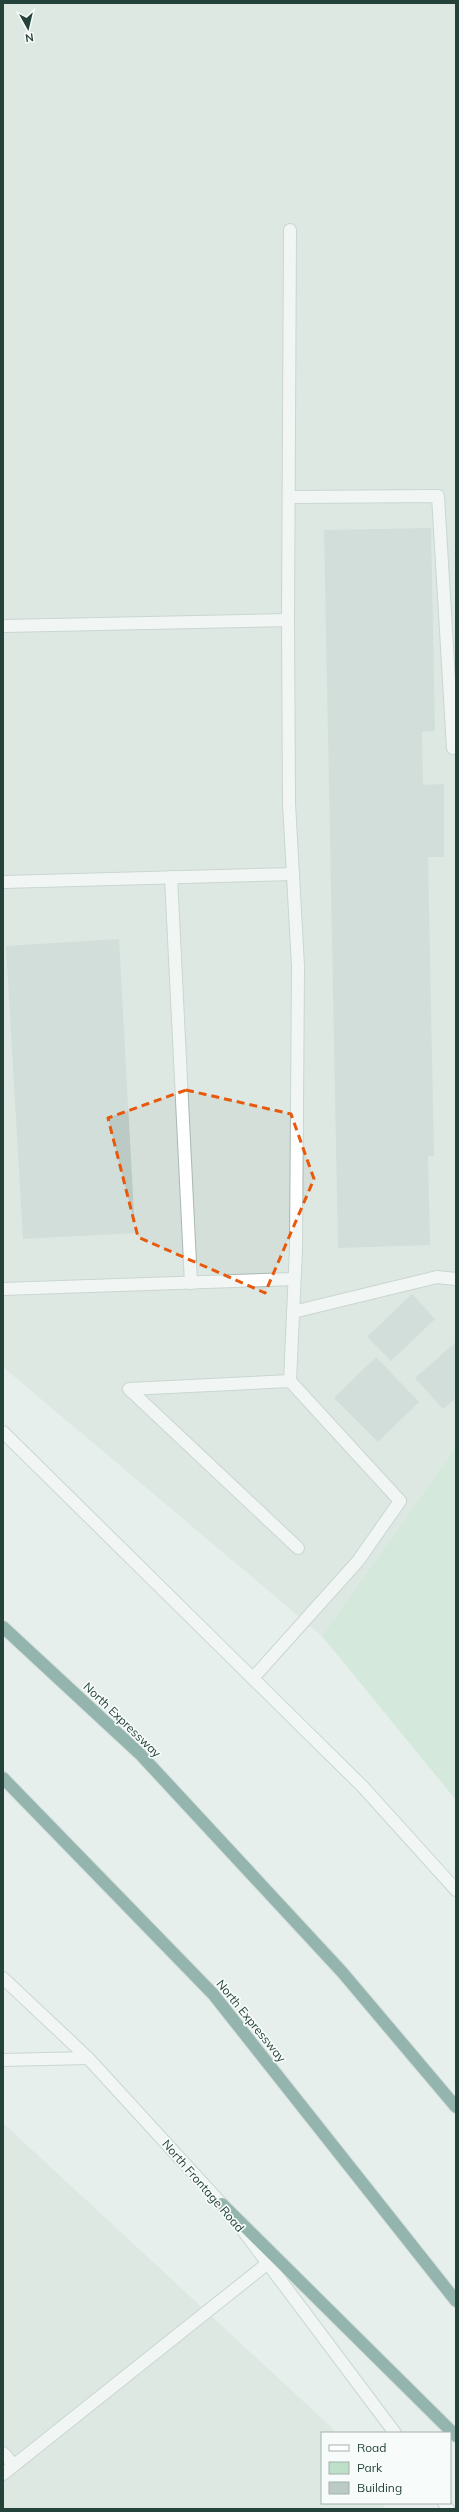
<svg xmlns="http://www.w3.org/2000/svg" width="459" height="2512" font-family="Mulish,sans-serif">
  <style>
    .built { fill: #d4dfda }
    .green { fill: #bfe0c8 }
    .building { fill: #bbcac4 }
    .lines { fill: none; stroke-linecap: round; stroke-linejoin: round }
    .service-casing { stroke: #a8b8b2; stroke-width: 14 }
    .minor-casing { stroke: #a8b8b2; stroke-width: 14 }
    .secondary-casing { stroke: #a4bbb3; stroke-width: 14 }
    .motorway-casing { stroke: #c2cac8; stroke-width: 14 }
    .service { stroke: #fff; stroke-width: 12 }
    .minor { stroke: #fff; stroke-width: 12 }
    .secondary { stroke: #fff; stroke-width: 12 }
    .motorway { stroke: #2f6f62; stroke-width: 12 }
    .marked { fill: none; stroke: #e8590c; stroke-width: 3; stroke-dasharray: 8 5; stroke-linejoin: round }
    .labels { text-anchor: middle; stroke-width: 3.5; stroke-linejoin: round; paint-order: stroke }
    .street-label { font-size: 12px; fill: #24423a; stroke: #f7fbf9 }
  </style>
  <rect width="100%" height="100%" fill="#e6efeb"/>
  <g class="built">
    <polygon points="3,3 456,3 456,1447 322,1636 3,1367"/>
    <polygon points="3,2123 330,2426 335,2433 322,2433 322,2503 382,2503 386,2509 3,2509"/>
  </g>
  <polygon class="green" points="456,1447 456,1800 322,1636"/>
  <g class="building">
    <polygon points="431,528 435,731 422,732 423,785 444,784 444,857 428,857 434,1156 428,1156 430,1245 338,1248 324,530"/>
    <polygon points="119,939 135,1233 23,1239 6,946"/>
    <polygon points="412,1294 435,1319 391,1361 367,1337"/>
    <polygon points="456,1342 456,1398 443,1409 415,1378"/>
    <polygon points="376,1357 419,1402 378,1442 334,1398"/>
  </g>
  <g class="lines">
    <g class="service-casing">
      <g id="service">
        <polyline points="289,497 438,496 453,748"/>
        <polyline points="288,620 290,230"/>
        <polyline points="3,626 288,620 289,803 298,966 296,1249 290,1381"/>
        <polyline points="171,877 191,1283"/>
        <polyline points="3,882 293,874"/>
        <polyline points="3,1289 294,1279"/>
        <polyline points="293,1312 437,1277 456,1279"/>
        <polyline points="253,1678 358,1561 400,1501 290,1381 129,1389 298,1548"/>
        <polyline points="3,2453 14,2465"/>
        <polyline points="3,2474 268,2263"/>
      </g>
    </g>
    <g class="minor-casing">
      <polyline id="minor" points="3,2060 88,2058"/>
    </g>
    <g class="secondary-casing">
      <g id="secondary">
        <polyline points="3,1432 363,1787 456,1890"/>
        <polyline points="3,1978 88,2058 229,2212"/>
        <polyline points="242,2229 395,2433"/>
        <polyline points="444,2503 448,2509"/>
      </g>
    </g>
    <g class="motorway-casing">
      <g id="motorway">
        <polyline points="3,1627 140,1754 342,1972 456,2107"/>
        <polyline points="3,1778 213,1994 456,2301"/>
        <polyline points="222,2204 456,2436"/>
      </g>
    </g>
    <use href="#service" class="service"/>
    <use href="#minor" class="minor"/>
    <use href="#secondary" class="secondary"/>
    <use href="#motorway" class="motorway"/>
  </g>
  <path d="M0 0H459V2512H0ZM186,1090L291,1114L314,1179L265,1293L138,1237L108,1118Z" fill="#e6efeb" fill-opacity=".55" fill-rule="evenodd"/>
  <path class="marked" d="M186,1090L291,1114L314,1179L265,1293L138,1237L108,1118Z"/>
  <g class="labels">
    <g class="street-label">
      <text transform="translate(122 1720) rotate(44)" y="4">North Expressway</text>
      <text transform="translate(251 2021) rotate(51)" y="4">North Expressway</text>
      <text transform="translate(203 2186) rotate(49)" y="4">North Frontage Road</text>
    </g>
  </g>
  <rect width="459" height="2512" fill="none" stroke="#24423a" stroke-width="8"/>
  <rect x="321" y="2432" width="130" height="72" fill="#f7fbf9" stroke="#a3b1ad"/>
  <rect x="329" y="2445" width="20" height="6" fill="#ffffff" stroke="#a3b1ad"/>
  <text x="357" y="2452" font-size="12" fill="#24423a">Road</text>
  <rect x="329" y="2462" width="20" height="12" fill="#bfe0c8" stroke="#a3b1ad"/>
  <text x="357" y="2472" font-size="12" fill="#24423a">Park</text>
  <rect x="329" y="2482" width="20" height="12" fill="#bbcac4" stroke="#a3b1ad"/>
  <text x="357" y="2492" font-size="12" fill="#24423a">Building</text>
  <g transform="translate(28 28) rotate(172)" stroke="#f7fbf9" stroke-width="3" paint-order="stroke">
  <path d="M0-3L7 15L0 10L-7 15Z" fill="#24423a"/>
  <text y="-6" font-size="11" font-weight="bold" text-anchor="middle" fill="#24423a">N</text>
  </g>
</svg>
